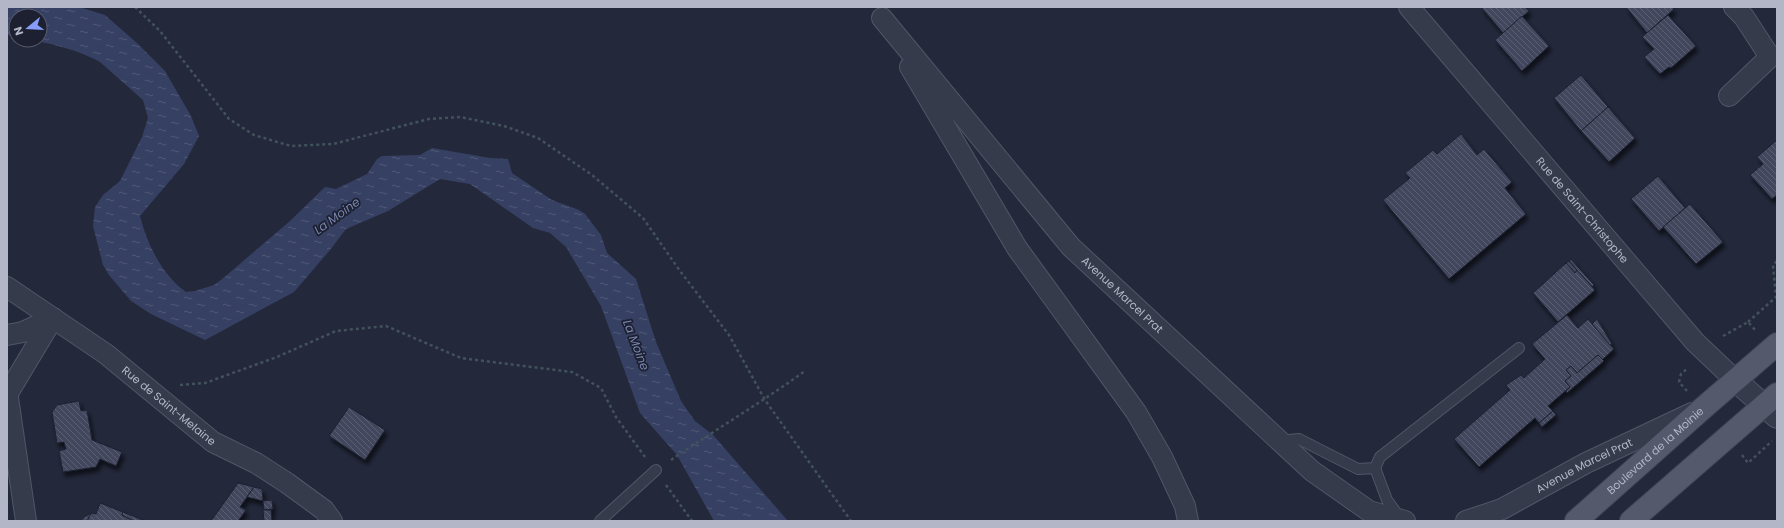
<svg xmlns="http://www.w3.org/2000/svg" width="1784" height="528" font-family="Poppins,sans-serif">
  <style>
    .water { fill: url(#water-ripples) }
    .building { fill: url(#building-back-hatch); stroke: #1e2232; filter: url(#shadow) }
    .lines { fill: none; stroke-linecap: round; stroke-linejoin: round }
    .service-casing { stroke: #525666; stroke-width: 12 }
    .minor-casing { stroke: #525666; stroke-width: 22 }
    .tertiary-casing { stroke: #525666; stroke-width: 24 }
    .primary-casing { stroke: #404454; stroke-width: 24 }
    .path { stroke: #42525a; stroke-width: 2.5; stroke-dasharray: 3 3; stroke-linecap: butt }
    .service { stroke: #363b4c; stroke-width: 10 }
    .minor { stroke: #363b4c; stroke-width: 20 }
    .tertiary { stroke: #363b4c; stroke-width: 22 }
    .primary { stroke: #54596c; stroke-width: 22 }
    .labels { text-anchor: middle; stroke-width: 3.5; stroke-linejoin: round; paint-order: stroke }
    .street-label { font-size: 11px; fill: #b2b6c7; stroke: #1c2030 }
    .water-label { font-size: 12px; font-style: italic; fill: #7a86af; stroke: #1c2030 }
  </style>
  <defs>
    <pattern id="water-ripples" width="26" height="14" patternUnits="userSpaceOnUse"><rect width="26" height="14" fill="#364062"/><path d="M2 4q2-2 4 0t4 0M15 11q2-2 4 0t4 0" fill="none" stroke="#515977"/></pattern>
    <pattern id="building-back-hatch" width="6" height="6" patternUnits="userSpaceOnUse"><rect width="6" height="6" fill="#42475d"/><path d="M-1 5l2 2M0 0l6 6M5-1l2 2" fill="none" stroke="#5b5f73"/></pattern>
    <filter id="shadow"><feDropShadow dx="2.5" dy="4.5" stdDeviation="2" flood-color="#0009"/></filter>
  </defs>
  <rect width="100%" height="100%" fill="#23283b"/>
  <path class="water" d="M7,7H79L105,15L137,43L165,71L191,116L199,136L184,164L140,216C147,244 162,275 186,292L195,291L214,285L221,280L290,221L325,187L336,189L367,174L377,159L382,156L420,155L432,148L490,158L508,159L512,173L552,200L579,210L585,214L601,235L607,253L636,279L656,342L681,401L695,421L713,435L788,521H714L677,455L640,413L601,306L566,247L550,233L533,228L470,184L440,179L388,211L346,229L330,250L294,292L205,340L151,314L131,301L109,275L103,265L93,226L95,207L103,195L120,181L142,137L148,118L143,100L100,62C78,50 56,45 32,40H40V16H16V37L7,35Z"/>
  <g class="building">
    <polygon points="1481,7 1525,7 1529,11 1503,33"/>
    <polygon points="1626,7 1672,7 1674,9 1647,33"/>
    <polygon points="1668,15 1696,46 1671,68 1669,67 1660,74 1644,57 1654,49 1642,37"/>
    <polygon points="1522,16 1549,46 1522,71 1495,40"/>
    <polygon points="1581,75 1608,107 1581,131 1554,98"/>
    <polygon points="1608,107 1635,138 1609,162 1581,131"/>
    <polygon points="1461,134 1477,155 1484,149 1512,182 1505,188 1526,214 1449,279 1383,200 1410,178 1405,173 1433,150 1437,154"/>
    <polygon points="1777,140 1777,195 1772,199 1750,175 1763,164 1757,157"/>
    <polygon points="1658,176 1685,208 1659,231 1631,199"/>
    <polygon points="1690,204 1723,242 1696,264 1663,227"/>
    <polygon points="1571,259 1594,285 1592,287 1569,261"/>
    <polygon points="1569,261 1577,270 1575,273 1566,263"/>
    <polygon points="1566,263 1575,273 1577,270 1595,290 1558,322 1533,293"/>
    <polygon points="1567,315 1578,328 1588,319 1614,349 1602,360 1598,355 1577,373 1571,366 1566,370 1571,376 1565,381 1570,387 1548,406 1553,411 1539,423 1535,418 1479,467 1454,439 1510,390 1506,385 1521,375 1524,378 1545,359 1532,344"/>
    <polygon points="1597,319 1612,344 1610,345 1592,324"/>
    <polygon points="1598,355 1604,361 1567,393 1566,391 1570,387 1565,381 1571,376 1566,370 1571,366 1577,373"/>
    <polygon points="79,401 81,411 87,410 92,440 122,452 116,466 100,459 96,467 63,472 59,451 66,449 64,442 57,443 52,412 57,405"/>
    <polygon points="349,407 385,430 365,460 329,436"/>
    <polygon points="1553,411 1556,415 1542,427 1539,423"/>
    <polygon points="238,483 254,487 240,507 246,510 238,521 211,521"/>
    <polygon points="254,487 262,489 263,501 247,497"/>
    <polygon points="272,500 273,509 264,510 263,501"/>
    <polygon points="100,503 123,512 122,515 134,521 87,521 91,513 96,514"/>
    <polygon points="263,510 271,510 272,521 264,521"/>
    <polygon points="123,512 145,521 134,521 122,515"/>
    <polygon points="91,513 87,521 81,521 84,517"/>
  </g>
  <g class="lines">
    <g class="service-casing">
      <g id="service">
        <polyline points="1279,441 1299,439 1358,469 1375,468 1387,500 1400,518"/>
        <polyline points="1375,468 1380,457 1519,348"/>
        <polyline points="600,521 656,470"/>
      </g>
    </g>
    <g class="minor-casing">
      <g id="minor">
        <path id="s1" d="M1409,7L1695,342L1735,380"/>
        <path id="s2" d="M882,18L1071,247L1312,471L1369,511L1405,521"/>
        <polyline points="910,67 1017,248 1136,412 1162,457 1185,506 1188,521"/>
        <polyline points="1729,96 1770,57 1744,17 1734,7"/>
        <path id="s3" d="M7,287L106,354L213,442L256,463L287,483L324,510L332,521"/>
        <polyline points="7,335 23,332 53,318"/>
        <polyline points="7,391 26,521"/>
        <polyline points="8,393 53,318"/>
        <path id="s4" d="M1466,521L1502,509L1586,463L1692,413"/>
      </g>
    </g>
    <g class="tertiary-casing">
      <polyline id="tertiary" points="1735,380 1777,417"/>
    </g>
    <g class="primary-casing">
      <g id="primary">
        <path id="s5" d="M1576,521L1702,409L1777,344"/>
        <polyline points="1631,521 1777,394"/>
      </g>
    </g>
    <g class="path">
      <polyline points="135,7 160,31 229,119 254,135 291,146 333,144 429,119 460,117 504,126 538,138 592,175 643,218 680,271 729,335 765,400 851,521"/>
      <polyline points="1748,322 1776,297 1773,265 1777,261"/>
      <polyline points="1723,336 1748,322 1756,331"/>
      <polyline points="180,385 205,383 277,357 336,331 386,326 461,358 572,372 601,388 616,417 645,457"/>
      <polyline points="1687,391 1679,382 1681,374 1688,368"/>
      <polyline points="1742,455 1748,463 1772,441"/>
      <path d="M671,460C715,430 762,402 805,371"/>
      <polyline points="666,485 692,521"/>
    </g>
    <use href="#service" class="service"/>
    <use href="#minor" class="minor"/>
    <use href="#tertiary" class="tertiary"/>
    <use href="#primary" class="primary"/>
  </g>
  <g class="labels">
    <g class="street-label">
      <text dy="4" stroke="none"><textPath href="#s1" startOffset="267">Rue de Saint-Christophe</textPath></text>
      <text dy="4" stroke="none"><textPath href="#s2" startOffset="367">Avenue Marcel Prat</textPath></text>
      <text dy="4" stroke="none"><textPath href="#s3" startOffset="201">Rue de Saint-Melaine</textPath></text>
      <text dy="4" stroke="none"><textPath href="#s5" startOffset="106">Boulevard de la Moinie</textPath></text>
      <text dy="4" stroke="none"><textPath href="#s4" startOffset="131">Avenue Marcel Prat</textPath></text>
    </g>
    <g class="water-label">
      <text transform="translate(337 216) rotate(-36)" y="4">La Moine</text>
      <text transform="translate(636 345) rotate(69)" y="4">La Moine</text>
    </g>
  </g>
  <rect width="1784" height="528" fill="none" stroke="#b2b6c7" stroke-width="16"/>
  <g transform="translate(28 28) rotate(252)"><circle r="19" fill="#1c2030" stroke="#585c6c"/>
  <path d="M0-3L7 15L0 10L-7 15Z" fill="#869cf8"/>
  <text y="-6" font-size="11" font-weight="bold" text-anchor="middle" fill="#b2b6c7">N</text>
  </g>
</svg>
